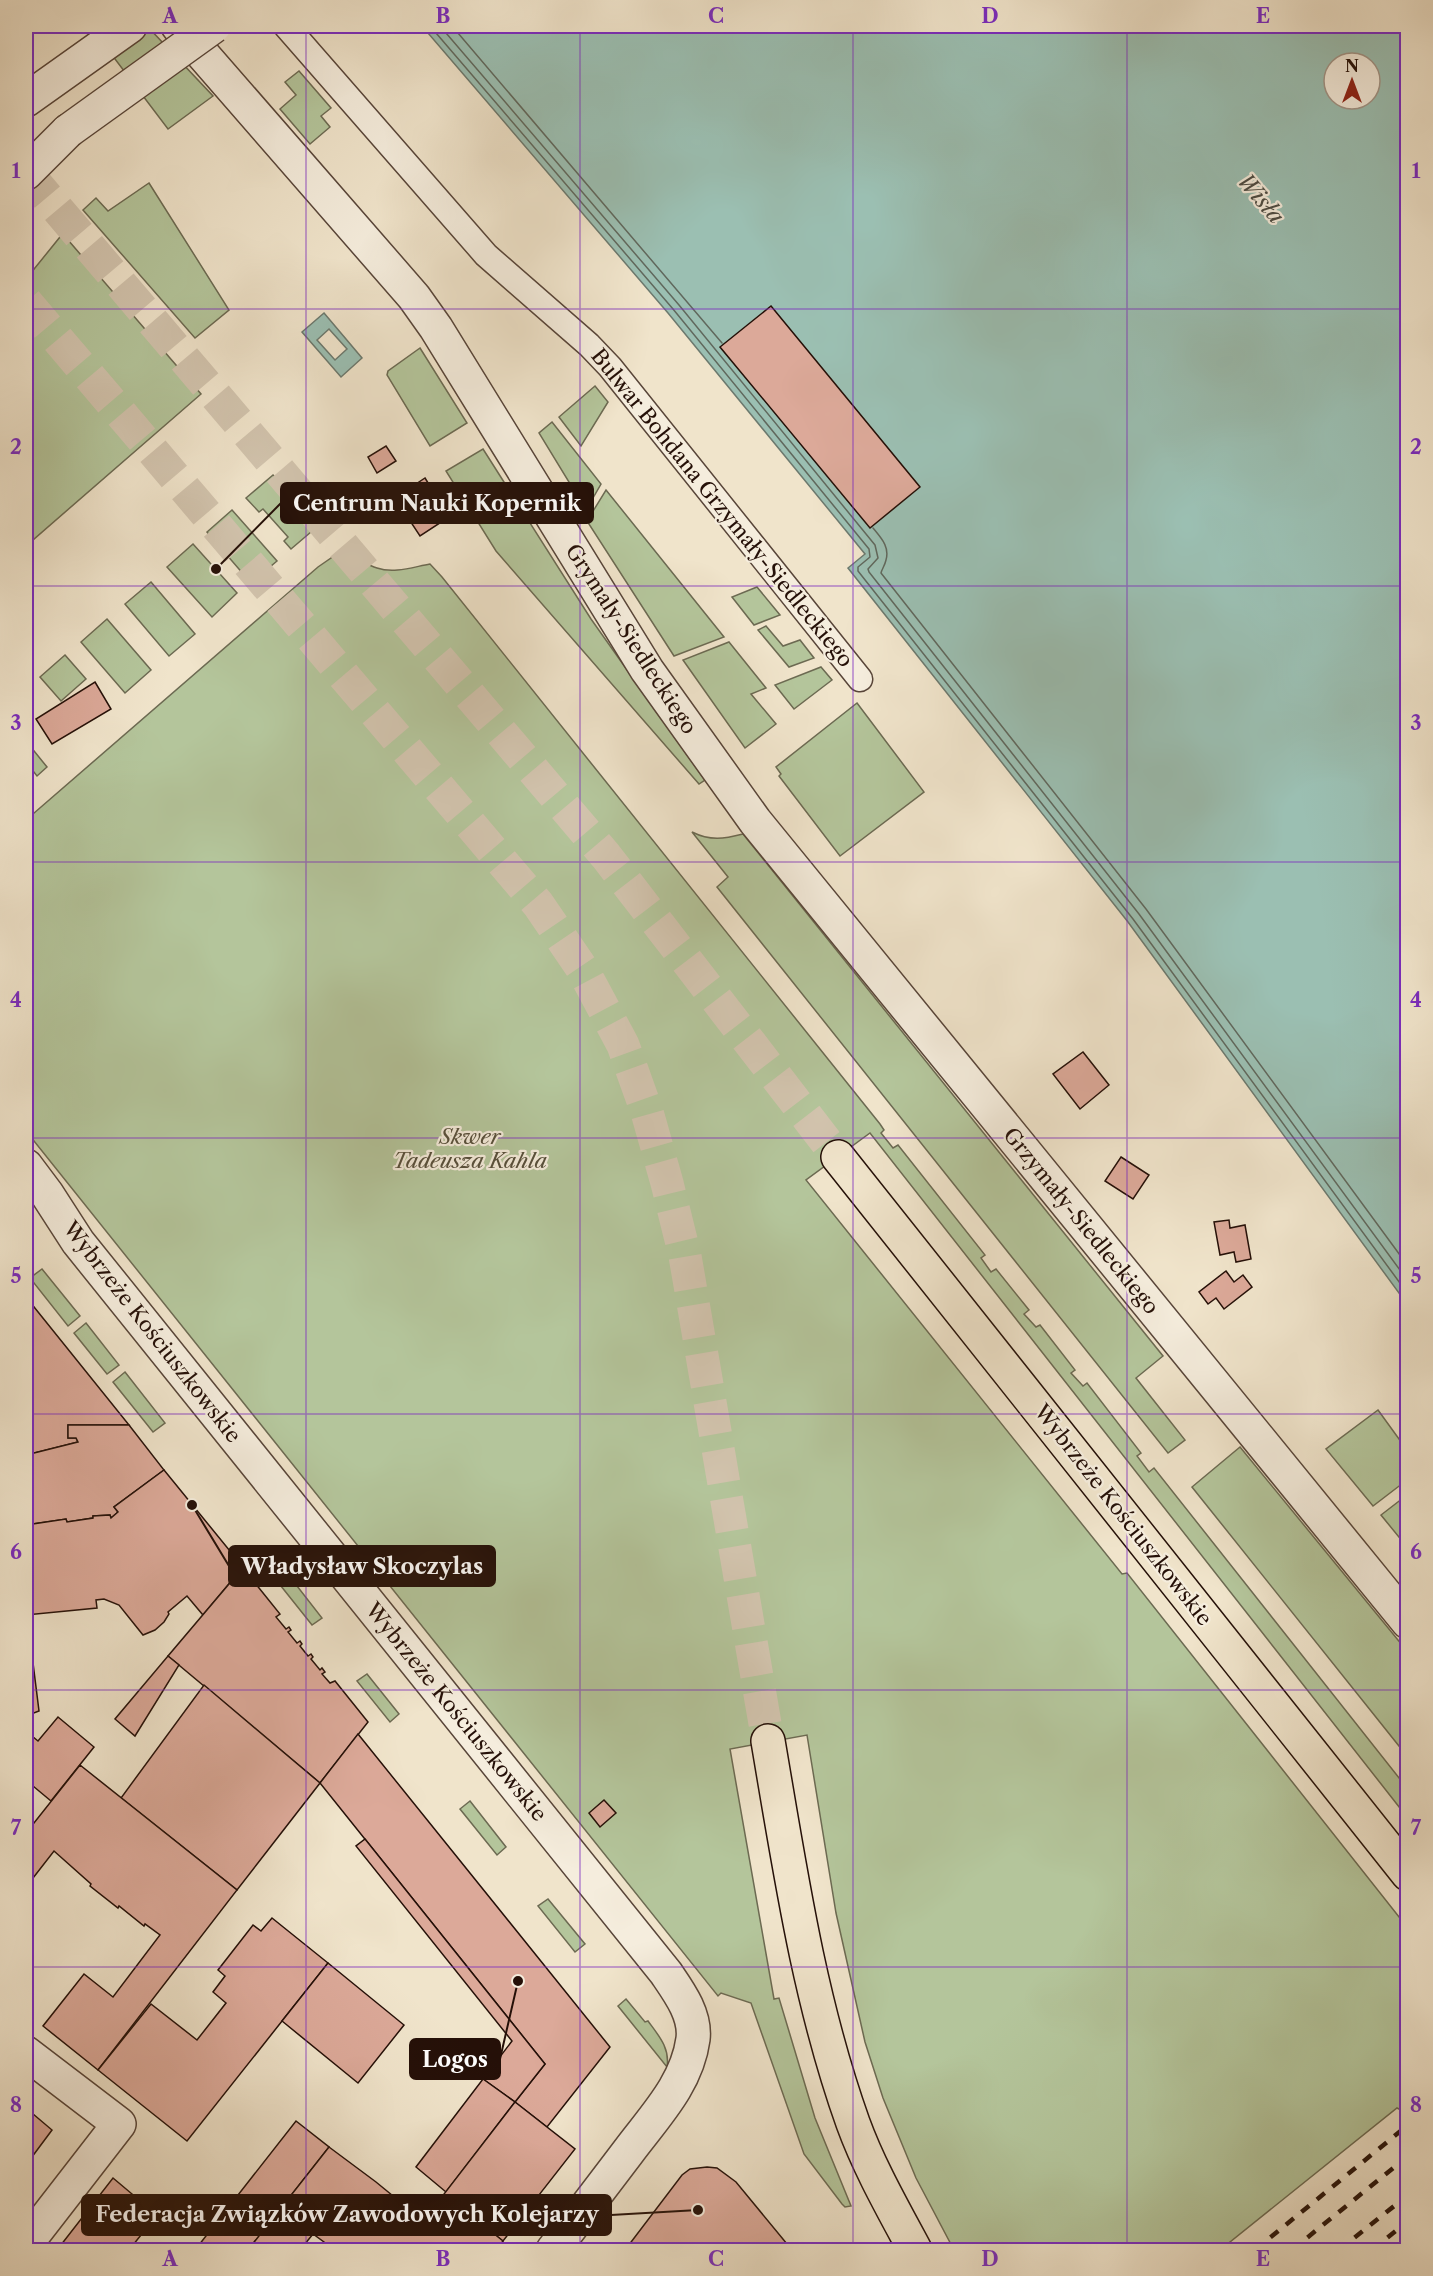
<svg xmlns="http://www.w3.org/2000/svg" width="1433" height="2276" font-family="'Libre Caslon Text',serif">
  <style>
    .green { fill: #b4c59b; stroke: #6c6a52; stroke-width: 1.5 }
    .water { fill: #9bbfb2; stroke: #6c796e; stroke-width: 1.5; fill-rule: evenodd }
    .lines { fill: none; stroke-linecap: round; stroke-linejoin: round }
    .shore { stroke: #60685d; stroke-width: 1.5 }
    .building { fill: #dca999; stroke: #251008; stroke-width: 1.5 }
    .primary-tunnel { stroke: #d2c4ae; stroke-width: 33; stroke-dasharray: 33 16; stroke-linecap: butt }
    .pedestrian-casing { stroke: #584539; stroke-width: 27 }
    .minor-casing { stroke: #584539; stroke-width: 36 }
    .tertiary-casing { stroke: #584539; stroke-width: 36 }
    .primary-casing { stroke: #251008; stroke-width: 36 }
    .pedestrian { stroke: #f5eddd; stroke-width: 24 }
    .minor { stroke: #f5eddd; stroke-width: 33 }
    .tertiary { stroke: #f5eddd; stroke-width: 33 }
    .primary { stroke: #f0e4cb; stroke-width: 33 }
    .rail { stroke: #251008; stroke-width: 4.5; stroke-dasharray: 10 10; stroke-linecap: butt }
    .tertiary-bridge-casing { stroke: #584539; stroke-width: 36; stroke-linecap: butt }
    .tertiary-bridge { stroke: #f5eddd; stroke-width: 33 }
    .grid { fill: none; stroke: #7b2cbf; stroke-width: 1.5; stroke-opacity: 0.55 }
    .labels { text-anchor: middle; stroke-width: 4.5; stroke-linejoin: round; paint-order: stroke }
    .street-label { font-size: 21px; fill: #251008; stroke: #f5eddd }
    .park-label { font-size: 21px; font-style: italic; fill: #574f3b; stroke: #f5eddd }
    .water-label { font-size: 22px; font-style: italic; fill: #4e4d44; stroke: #f5eddd }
    .leader { fill: none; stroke: #251008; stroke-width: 2 }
    .callout-dot { fill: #251008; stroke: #f5eddd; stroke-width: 2 }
    .callout { fill: #251008; stroke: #251008; stroke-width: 2 }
    .callout-label { font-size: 22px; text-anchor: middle; font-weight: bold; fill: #fff }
    .neatline { fill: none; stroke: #7b2cbf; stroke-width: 2 }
    .grid-label { font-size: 20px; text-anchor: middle; font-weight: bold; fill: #7b2cbf }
  </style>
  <rect width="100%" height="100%" fill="#f0e4cb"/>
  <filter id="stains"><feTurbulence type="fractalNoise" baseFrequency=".00333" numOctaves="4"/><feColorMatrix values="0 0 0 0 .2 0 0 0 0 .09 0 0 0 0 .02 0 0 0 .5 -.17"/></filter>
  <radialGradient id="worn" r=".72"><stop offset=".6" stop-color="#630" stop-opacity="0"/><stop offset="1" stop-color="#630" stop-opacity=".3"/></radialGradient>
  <g class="green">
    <polygon points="90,26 147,26 213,96 168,129"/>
    <polygon points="299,71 331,108 321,116 330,127 310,144 280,109 296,95 285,82"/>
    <polygon points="149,183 229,310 195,338 83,210 96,198 108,211"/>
    <polygon points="60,237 68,240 201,394 26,546 26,279"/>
    <polygon points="420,348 467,423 430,446 387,375 388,371"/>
    <polygon points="595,386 608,402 581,446 559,417"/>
    <polygon points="552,422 601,484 586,510 539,433"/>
    <polygon points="483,449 591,619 705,780 699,784 496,551 446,471"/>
    <polygon points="273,475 318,526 291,549 284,541 288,537 263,509 259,512 246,498"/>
    <polygon points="606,490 724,637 674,656 587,521"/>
    <polygon points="232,510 277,561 251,583 207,532"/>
    <polygon points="193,544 237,593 212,617 167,567"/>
    <path d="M347,554C358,557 366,565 377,568C394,574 413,567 430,564L442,577L880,1124L884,1130L881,1133L893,1148L898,1145L985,1255L981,1258L991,1272L996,1269L1029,1310L1024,1314L1036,1327L1040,1325L1075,1370L1071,1373L1083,1386L1087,1383L1141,1453L1137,1456L1149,1472L1154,1468L1407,1788V1817L870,1133L806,1180L1122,1574L1127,1573L1407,1927V2107L1403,2111L1397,2108L1220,2250H954L916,2178L883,2098L865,2042L836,1913L807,1735L730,1749L774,1999L779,1998L815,2118L851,2206L845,2207L842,2204L804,2154L751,2003L721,1993L718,1996L26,1131V820L318,567L334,556Z"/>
    <polygon points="151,582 195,634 169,656 125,604"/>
    <polygon points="757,587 780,615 754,625 732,597"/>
    <polygon points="107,619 151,670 125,693 81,642"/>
    <polygon points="766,626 783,646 800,640 814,658 789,667 758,630"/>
    <polygon points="729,642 766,688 751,694 776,724 745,748 683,660"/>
    <polygon points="65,655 86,679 61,701 40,677"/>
    <polygon points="821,667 832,680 794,709 775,685"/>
    <polygon points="857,703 924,792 840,856 779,776 781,774 776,767"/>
    <polygon points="26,741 47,767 37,776 26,762"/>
    <path d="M692,832C710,841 724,839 743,834L1163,1356L1136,1378L1185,1440L1168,1453L717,887L728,877Z"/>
    <polygon points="42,1269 80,1316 68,1326 30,1278"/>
    <polygon points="86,1323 119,1365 107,1374 74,1333"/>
    <polygon points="125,1372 165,1423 153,1432 113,1382"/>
    <polygon points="1378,1410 1407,1450 1407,1480 1373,1506 1326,1449"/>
    <polygon points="1240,1447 1407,1651 1407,1756 1192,1487"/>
    <polygon points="1407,1495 1407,1547 1381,1515"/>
    <polygon points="283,1568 322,1618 312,1625 273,1576"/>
    <polygon points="367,1674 399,1714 390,1722 357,1681"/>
    <polygon points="470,1801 506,1847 497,1855 460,1809"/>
    <polygon points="548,1899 585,1944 575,1952 538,1906"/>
    <path d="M626,1999L645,2022L648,2021C659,2036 670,2048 667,2067L618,2006Z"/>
  </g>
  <g class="water">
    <path d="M422,26H1407V1304L1128,922L848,568L865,554L668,313ZM1334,63H1370V99H1334Z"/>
    <path d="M324,313L362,358L341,377L302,332ZM329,329L347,349L335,360L317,340Z"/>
  </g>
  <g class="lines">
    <g class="shore">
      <polyline points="430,26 673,309 869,549 870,557 858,567 858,571 1133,919 1408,1294"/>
      <polyline points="440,26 679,305 875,545 878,558 868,569 869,572 1139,914 1408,1281"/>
      <polyline points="452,26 722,343"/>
      <path d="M873,528C880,537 890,546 886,560C885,565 882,569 881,573L1146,909L1408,1266"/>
    </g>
  </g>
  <g class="building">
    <polygon points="771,306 920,487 870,528 720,347"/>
    <polygon points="386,446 396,461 377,473 368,457"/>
    <polygon points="425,478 449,517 420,536 395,498"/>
    <polygon points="95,682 111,709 52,744 36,719"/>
    <polygon points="1083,1052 1109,1085 1080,1109 1053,1074"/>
    <polygon points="1121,1157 1149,1175 1133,1199 1105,1181"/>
    <polygon points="1229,1220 1230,1228 1245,1225 1251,1259 1236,1262 1234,1252 1220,1255 1214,1222"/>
    <polygon points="1226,1271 1234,1282 1243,1275 1252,1287 1224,1309 1216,1298 1208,1304 1199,1292"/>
    <polygon points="26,1297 129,1425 68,1425 68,1438 76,1438 78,1442 26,1455"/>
    <polygon points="68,1425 129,1425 164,1470 114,1507 118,1512 111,1518 110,1515 93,1516 93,1518 67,1522 66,1519 26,1525 26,1455 78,1442 76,1438 68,1438"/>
    <polygon points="164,1470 243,1567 203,1615 187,1596 168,1612 169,1614 164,1622 155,1630 143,1635 119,1605 104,1599 96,1600 97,1608 26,1615 26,1525 66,1519 67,1522 93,1518 93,1516 110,1515 111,1518 118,1512 114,1507"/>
    <polygon points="240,1571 244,1576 247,1573 280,1614 276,1617 286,1629 289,1627 291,1630 288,1632 297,1643 300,1641 302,1644 300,1646 308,1656 311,1654 313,1657 311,1659 320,1670 322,1668 325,1672 322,1674 330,1683 335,1681 368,1722 320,1783 168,1656"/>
    <polygon points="26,1650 32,1655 39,1711 26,1716"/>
    <polygon points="168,1656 179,1665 135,1736 115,1719"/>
    <polygon points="204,1685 320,1783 237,1890 121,1798"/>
    <polygon points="58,1717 94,1747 51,1801 33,1786 26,1796 26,1738 32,1736 38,1741"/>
    <polygon points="358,1734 610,2047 547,2127 515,2102 545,2064 320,1783"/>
    <polygon points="80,1765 237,1890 98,2070 43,2026 84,1974 113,1997 160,1935 145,1924 144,1926 119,1906 118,1908 90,1886 91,1884 54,1851 26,1887 26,1833"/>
    <polygon points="604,1800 616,1813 600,1827 589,1813"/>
    <polygon points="365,1839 545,2064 515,2102 483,2079 512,2041 356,1846"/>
    <polygon points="272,1918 328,1963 187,2141 98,2070 151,2004 197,2040 226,2003 213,1992 225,1976 218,1970 253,1925 261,1931"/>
    <polygon points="26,1928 33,1934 26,1944"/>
    <polygon points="328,1963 404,2025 358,2083 282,2021"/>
    <polygon points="483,2079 515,2102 446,2192 416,2167"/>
    <polygon points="515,2102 575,2149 503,2241 444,2194"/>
    <polygon points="26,2108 52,2130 26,2165"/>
    <polygon points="296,2121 329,2147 248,2250 195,2250"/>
    <polygon points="329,2147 376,2182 431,2227 452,2200 503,2241 496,2250 335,2250 313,2234 300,2250 248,2250"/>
    <polygon points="707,2167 717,2168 736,2182 792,2250 625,2250 682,2175 690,2169"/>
    <polygon points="113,2178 157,2215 129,2250 57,2250"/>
  </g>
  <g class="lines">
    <g class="primary-tunnel">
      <polyline points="26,172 606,856 838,1157"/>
      <polyline points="26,302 538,904 583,970 623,1045 647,1112 667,1183 685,1256 768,1741"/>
    </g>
    <g class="pedestrian-casing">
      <polyline id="pedestrian" points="286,26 486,255 589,345 610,367 860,679"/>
    </g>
    <g class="minor-casing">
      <g id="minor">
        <polyline points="178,26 414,297 436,328 647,670 755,821 1408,1622"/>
        <path d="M26,1166L47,1194L78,1242L666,1973C679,1992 696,2015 693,2039C687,2084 654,2117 628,2152C603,2185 578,2218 553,2250"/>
        <polyline points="26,2053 119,2124 26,2244"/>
      </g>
    </g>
    <g class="tertiary-casing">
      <g id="tertiary">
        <polyline points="26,100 130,26"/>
        <polyline points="26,173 68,131"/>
      </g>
    </g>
    <g class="primary-casing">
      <g id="primary">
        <polyline points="838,1157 1408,1874"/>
        <path d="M768,1741C790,1870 809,2000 853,2123C869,2167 893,2209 915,2250"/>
      </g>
    </g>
    <use href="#pedestrian" class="pedestrian"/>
    <use href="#minor" class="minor"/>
    <use href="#tertiary" class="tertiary"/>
    <use href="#primary" class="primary"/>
    <g class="rail">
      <polyline points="1255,2250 1408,2125"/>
      <polyline points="1292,2250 1408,2156"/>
      <polyline points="1339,2250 1408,2195"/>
      <polyline points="1372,2250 1408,2221"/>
    </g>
    <g class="tertiary-bridge-casing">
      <polyline id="tertiary-bridge" points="68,131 214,26"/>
    </g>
    <use href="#tertiary-bridge" class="tertiary-bridge"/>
  </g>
  <path class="grid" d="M306,26V2250M580,26V2250M853,26V2250M1127,26V2250M26,309H1408M26,586H1408M26,862H1408M26,1138H1408M26,1414H1408M26,1690H1408M26,1967H1408"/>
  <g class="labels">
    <g class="street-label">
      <text transform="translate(722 508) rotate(51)" y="7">Bulwar Bohdana Grzymały-Siedleckiego</text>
      <text transform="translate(631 639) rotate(57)" y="7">Grymaly-Siedleckiego</text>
      <text transform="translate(1081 1221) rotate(51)" y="7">Grzymały-Siedleckiego</text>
      <text transform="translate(152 1332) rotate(52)" y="7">Wybrzeże Kościuszkowskie</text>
      <text transform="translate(1123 1515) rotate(52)" y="7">Wybrzeże Kościuszkowskie</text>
      <text transform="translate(456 1712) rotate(51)" y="7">Wybrzeże Kościuszkowskie</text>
    </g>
    <g class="park-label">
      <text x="470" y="1144">Skwer<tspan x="470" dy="24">Tadeusza Kahla</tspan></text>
    </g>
    <g class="water-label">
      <text transform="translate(1261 198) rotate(50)" y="8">Wisła</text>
    </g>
  </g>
  <path class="leader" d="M216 569L281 503M192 1505L229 1566M518 1981L500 2059M698 2210L611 2215"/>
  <g class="callout-dot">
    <circle cx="216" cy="569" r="6"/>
    <circle cx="192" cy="1505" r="6"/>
    <circle cx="518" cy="1981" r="6"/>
    <circle cx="698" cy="2210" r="6"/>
  </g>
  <g class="callout">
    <rect x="281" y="483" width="312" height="40" rx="6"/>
    <rect x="229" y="1546" width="266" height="40" rx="6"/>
    <rect x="410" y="2039" width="90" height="40" rx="6"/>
    <rect x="82" y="2195" width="529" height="40" rx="6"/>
  </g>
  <g class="callout-label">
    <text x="437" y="511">Centrum Nauki Kopernik</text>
    <text x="362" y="1574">Władysław Skoczylas</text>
    <text x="455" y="2067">Logos</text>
    <text x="347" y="2222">Federacja Związków Zawodowych Kolejarzy</text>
  </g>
  <rect width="1433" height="2276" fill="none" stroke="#f0e4cb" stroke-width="66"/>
  <g transform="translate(1352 81)"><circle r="28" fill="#f5eddd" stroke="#a29588" stroke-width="1.5"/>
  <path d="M0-4.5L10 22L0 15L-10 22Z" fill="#8f2418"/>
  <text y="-9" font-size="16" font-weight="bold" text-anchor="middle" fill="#251008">N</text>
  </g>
  <rect x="33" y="33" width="1367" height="2210" class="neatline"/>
  <g class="grid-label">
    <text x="170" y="23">A</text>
    <text x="443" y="23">B</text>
    <text x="716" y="23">C</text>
    <text x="990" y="23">D</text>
    <text x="1263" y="23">E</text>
    <text x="16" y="178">1</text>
    <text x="1416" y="178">1</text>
    <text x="16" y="454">2</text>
    <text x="1416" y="454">2</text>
    <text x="16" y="730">3</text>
    <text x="1416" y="730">3</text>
    <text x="16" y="1007">4</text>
    <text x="1416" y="1007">4</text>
    <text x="16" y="1283">5</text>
    <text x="1416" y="1283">5</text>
    <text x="16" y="1559">6</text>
    <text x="1416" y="1559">6</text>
    <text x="16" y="1835">7</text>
    <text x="1416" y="1835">7</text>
    <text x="16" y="2112">8</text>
    <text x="1416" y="2112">8</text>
    <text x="170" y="2266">A</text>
    <text x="443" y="2266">B</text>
    <text x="716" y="2266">C</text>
    <text x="990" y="2266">D</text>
    <text x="1263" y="2266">E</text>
  </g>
  <rect width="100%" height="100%" filter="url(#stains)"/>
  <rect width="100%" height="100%" fill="url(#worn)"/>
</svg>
